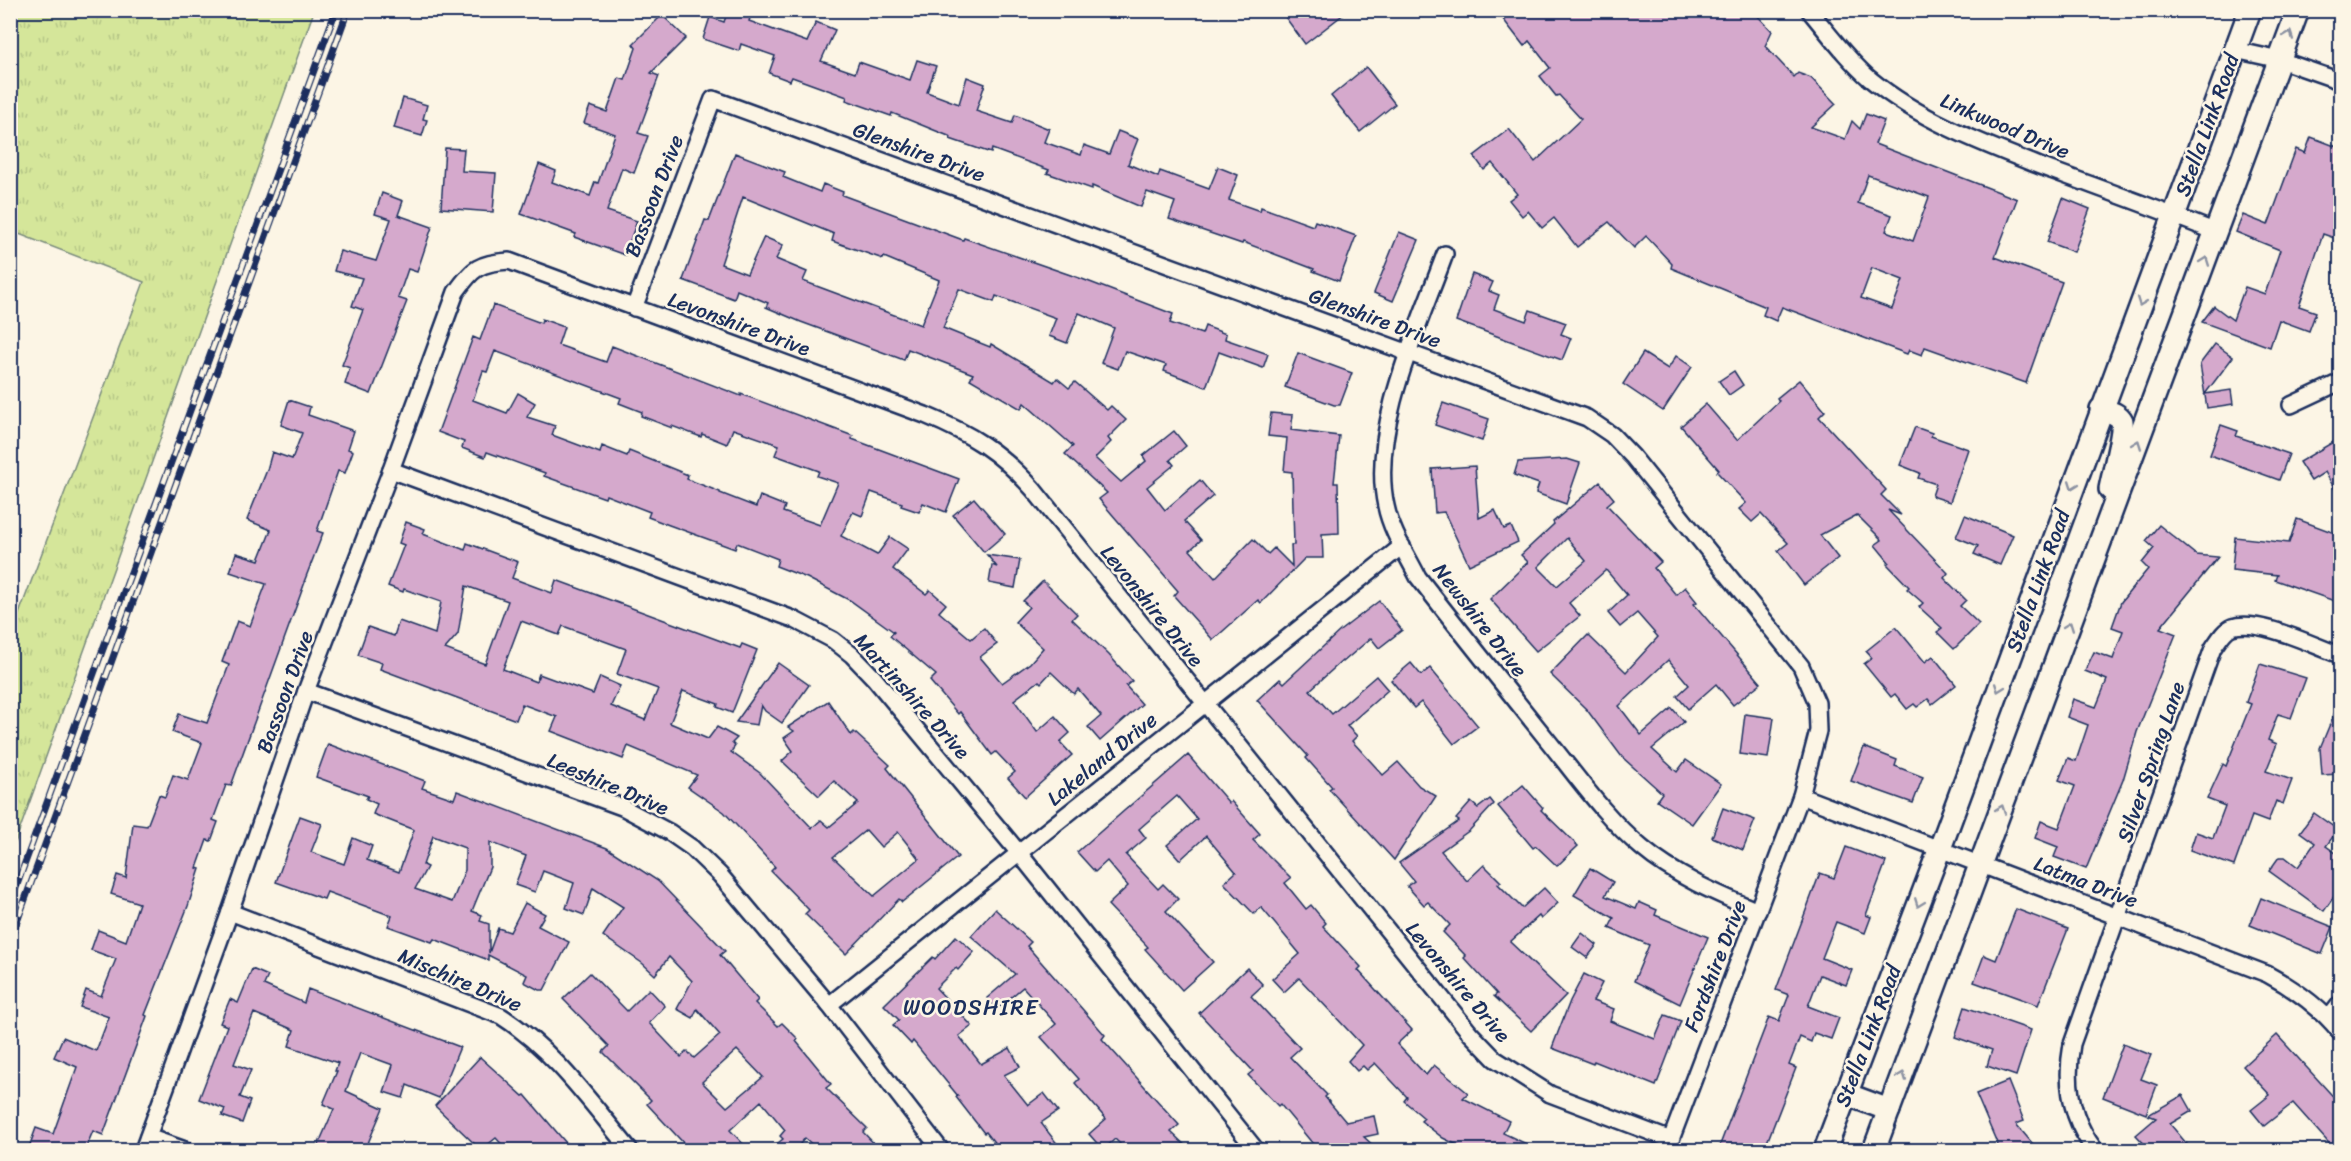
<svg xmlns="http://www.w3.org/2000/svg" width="2351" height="1161" font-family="Sriracha,sans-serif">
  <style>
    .grass { fill: url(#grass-tufts); stroke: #788a7c; stroke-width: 1.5 }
    .building { fill: #d5a9cc; stroke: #1b2f5e; stroke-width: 1.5; fill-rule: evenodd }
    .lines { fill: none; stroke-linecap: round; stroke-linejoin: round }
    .street-casing { stroke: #1b2f5e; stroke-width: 20 }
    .secondary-casing { stroke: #1b2f5e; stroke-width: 26 }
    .street { stroke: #fcf5e5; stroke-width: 15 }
    .secondary { stroke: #fcf5e5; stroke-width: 21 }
    .rail-casing { stroke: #1b2f5e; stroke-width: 7 }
    .rail { stroke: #fcf5e5; stroke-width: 4.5; stroke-dasharray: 14; stroke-linecap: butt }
    .oneway { stroke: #8c92a2 }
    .labels { text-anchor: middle; stroke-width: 5; stroke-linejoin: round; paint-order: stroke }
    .street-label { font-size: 21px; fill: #1b2f5e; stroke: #fcf5e5 }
    .neighbourhood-label { font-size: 22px; letter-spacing: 1.5px; fill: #1b2f5e; stroke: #fcf5e5 }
  </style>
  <defs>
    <pattern id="grass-tufts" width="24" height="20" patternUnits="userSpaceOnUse" patternTransform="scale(1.5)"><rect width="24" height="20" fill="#d5e69a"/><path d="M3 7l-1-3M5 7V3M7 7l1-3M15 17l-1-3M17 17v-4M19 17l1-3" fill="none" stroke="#b6c687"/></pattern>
  </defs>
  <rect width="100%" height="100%" fill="#fcf5e5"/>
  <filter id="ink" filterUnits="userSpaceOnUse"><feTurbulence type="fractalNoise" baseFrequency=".0167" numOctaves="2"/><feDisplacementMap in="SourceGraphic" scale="12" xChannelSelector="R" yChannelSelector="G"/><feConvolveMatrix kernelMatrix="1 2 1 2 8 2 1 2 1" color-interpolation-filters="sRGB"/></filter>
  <g filter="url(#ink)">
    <polygon class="grass" points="11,10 314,11 11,854 11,635 144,282 11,231"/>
    <g class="building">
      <polygon points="728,10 737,10 751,15 749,21 807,42 816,22 835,30 821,61 855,73 859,62 910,80 917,60 936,66 927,92 959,104 967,77 985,84 976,111 1012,123 1015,115 1049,129 1044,142 1081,155 1084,145 1109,154 1118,131 1138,139 1128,164 1158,177 1160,171 1209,189 1218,167 1238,175 1229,200 1260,211 1261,207 1313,226 1315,221 1356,236 1339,281 1313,271 1314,269 1243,242 1242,244 1169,219 1175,202 1147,192 1141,207 1092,186 1092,189 1047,173 1049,170 992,149 991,153 950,139 951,137 892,113 891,116 846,100 847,97 792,77 790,81 769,73 775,56 741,44 739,51 703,39 710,17 724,22"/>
      <polygon points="1280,10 1349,10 1305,44"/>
      <path d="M1496,10H1752L1772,31L1765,46L1794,77L1798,73L1811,78L1836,104L1811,127L1845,139L1852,121L1860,129L1866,114L1884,121L1875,144L2017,199L1995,257L2062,282L2026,383L1925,347L1922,355L1909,350L1907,354L1782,307L1776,321L1763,315L1766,307L1671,268L1672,264L1646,236L1634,248L1609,222L1577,247L1554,218L1542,228L1528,211L1522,216L1509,200L1517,194L1492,163L1484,170L1474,156L1509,129L1535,162L1581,119L1559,95L1556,96L1540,76L1550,68L1529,41L1524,46ZM1868,175L1929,197L1913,241L1886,231L1892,215L1858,203ZM1872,268L1903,280L1892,309L1861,298Z"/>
      <polygon points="662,15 686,38 651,73 659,76 638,133 648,136 634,173 622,168 607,211 637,221 625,255 574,237 576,234 521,214 539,164 556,171 552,182 590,196 595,182 598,183 615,134 584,123 590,106 607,112 619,78 625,80 636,48 633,44"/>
      <polygon points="1366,67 1395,104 1360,132 1331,96"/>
      <polygon points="403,98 427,105 423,119 427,120 422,136 394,128"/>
      <polygon points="2311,137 2340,148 2340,230 2337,239 2323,234 2299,306 2316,312 2309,331 2279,320 2270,347 2202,322 2214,306 2233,320 2245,287 2265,294 2280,250 2236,232 2243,215 2268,225 2296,149 2305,153"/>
      <polygon points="445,148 464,149 462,171 496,173 493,212 441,208"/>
      <path d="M735,153L785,172L783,177L820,192L823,184L843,192L842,195L963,240L964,238L1082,279L1173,314L1170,323L1202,334L1205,326L1226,334L1225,339L1268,354L1263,368L1219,352L1206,387L1164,371L1166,365L1125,351L1118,369L1101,363L1114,328L1079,313L1067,343L1049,336L1056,318L996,296L994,302L959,289L943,328L990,347L991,344L1054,382L1057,378L1069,388L1075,382L1107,410L1111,406L1126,420L1108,438L1111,442L1095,458L1121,482L1146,461L1143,456L1174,431L1186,446L1170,460L1174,465L1147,487L1165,510L1200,480L1213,496L1184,521L1201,540L1190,550L1215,578L1253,539L1268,554L1274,548L1292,566L1291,545H1294L1292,472L1284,471L1287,438L1268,436L1271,413L1293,415L1291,430L1339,436L1334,483H1338L1339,533L1322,534L1323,558H1305L1261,603L1258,600L1213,640L1174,596L1178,591L1099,499L1107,493L1065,454L1073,446L1024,403L1021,409L970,379L973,374L908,349L904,360L801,322L766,307L768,303L737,290L734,299L683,280L705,220L709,221ZM743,197L834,234L832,241L883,259L884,257L939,280L921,325L803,281L807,272L776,259L783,245L764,237L747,274L721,264Z"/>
      <polygon points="382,193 403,201 398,215 432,227 417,272 408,269 398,298 407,301 371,394 345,384 350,368 342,365 363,310 352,306 362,278 334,271 340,251 376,261 391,219 375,214"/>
      <polygon points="2063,198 2090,209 2074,252 2047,242"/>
      <polygon points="1399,232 1419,240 1393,301 1374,293"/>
      <polygon points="1472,274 1493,282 1489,291 1499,295 1494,309 1526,321 1530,310 1566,323 1561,334 1571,338 1562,360 1456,321"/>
      <path d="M493,305L541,323L542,319L564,327L558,345L606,362L612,346L741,396V394L853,436L852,439L959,479L946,512L923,503L919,512L901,506L902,503L871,492L862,516L853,512L841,536L877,555L890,537L908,549L893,569L926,594L930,590L946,604L939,612L971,639L984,628L997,644L980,657L1002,683L1030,663L1043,648L1015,622L1029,607L1023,601L1043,581L1077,614L1072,619L1109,655L1132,681L1126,686L1142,704L1100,741L1088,727L1101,716L1078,689L1074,694L1051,672L1041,683L1039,681L1014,700L1037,732L1055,716L1070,733L1060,742L1072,755L1025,797L1008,778L1015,772L996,752L992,755L960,712L958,714L930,681L936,675L890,636L894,632L851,601L807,578L776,566L778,559L737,543L735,549L669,525L648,517L650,512L606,495L605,498L544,476L545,473L487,452L485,457L462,448L464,442L438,432L473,337L480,340ZM495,351L621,398L619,403L642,412L641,416L672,428V426L701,437L702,434L727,444L733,429L779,445L775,455L819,471L817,476L838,483L820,525L783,512L785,506L760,496L756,507L720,493V492L687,479L688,475L629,451L627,456L602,446L600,453L552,435L555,426L527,417L535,403L518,393L507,413L473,400L483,371L487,372Z"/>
      <polygon points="2215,344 2233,357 2205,394 2231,390 2233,404 2207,408 2200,364"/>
      <polygon points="1298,353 1352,373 1340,405 1334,405 1285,387"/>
      <polygon points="1643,353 1668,369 1676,356 1692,367 1663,411 1623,384"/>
      <polygon points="1734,371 1743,385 1729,395 1719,381"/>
      <polygon points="1799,380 1825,411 1819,417 1886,490 1881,495 1901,515 1888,510 1948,573 1944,578 1966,600 1960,606 1979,624 1954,649 1937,632 1942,628 1919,607 1923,603 1907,589 1909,587 1887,564 1889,562 1875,545 1882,540 1857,515 1820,535 1838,558 1804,585 1778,551 1788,543 1761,514 1752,522 1739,509 1746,503 1717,472 1719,470 1681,426 1706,404 1737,440 1779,401 1777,398"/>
      <polygon points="289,400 310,407 308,415 354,431 348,449 353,451 345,473 338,471 317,531 323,533 304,582 305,582 231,786 226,785 213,820 218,822 211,841 207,840 197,868 200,869 188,906 145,1015 147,1016 103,1135 93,1131 85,1150 28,1150 36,1128 53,1134 77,1067 54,1057 63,1037 96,1051 109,1017 80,1007 86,990 101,996 116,959 91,950 98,930 126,941 139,903 111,894 117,875 126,878 133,824 147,826 159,795 165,797 173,775 188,780 202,743 172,732 179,714 207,723 229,665 222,662 237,621 250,626 266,584 230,572 236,553 259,560 271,530 247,520 267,470 272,452 292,459 302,433 281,425"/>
      <polygon points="1443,403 1489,419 1482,441 1435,425"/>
      <polygon points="2221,425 2238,431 2236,436 2289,454 2279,480 2210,455"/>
      <polygon points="1915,427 1932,433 1931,436 1968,449 1950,502 1932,496 1936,484 1918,478 1920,473 1900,465"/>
      <polygon points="2340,438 2340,498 2325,472 2311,481 2299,462"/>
      <polygon points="1567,459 1580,463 1566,504 1536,493 1539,484 1514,475 1518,462"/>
      <polygon points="1475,466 1479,518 1495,510 1504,529 1511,526 1518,542 1469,565 1444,512 1435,513 1432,469"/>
      <path d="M1600,482L1614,499L1607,505L1661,562L1654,568L1676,595L1685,587L1697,602L1694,604L1761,683L1733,705L1716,684L1688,709L1677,696L1689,685L1668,660L1619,706L1641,735L1672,708L1684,722L1652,749L1677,772L1686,760L1721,784L1692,824L1657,800L1662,793L1622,757L1587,710L1550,674L1588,635L1626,672L1658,637L1637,613L1620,627L1608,613L1627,595L1606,570L1569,603L1580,616L1536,651L1490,599L1528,562L1521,555L1554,524L1553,522ZM1567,538L1586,561L1557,586L1538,567Z"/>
      <polygon points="974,498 1005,534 984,552 953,515"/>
      <polygon points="1965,515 2013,535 2000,565 1974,554 1978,546 1956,537"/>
      <polygon points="2297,519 2340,535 2340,603 2275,580 2277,575 2232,570 2235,537 2289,543"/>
      <path d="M406,522L425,529L423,534L465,550L467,543L518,562L512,578L552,593L556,580L740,648L742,644L757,650L732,713L717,707L718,704L683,691L670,723L708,739L717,727L737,738L732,743L735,746L731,752L760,773L812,828L821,820L829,827L858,803L834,781L819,796L782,761L793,751L784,738L794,731L788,727L828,701L851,735L854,732L890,765L887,768L958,857L902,902L899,899L846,954L805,914L809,910L771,871L775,867L724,812L688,787L697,775L628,746L623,759L551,731L557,717L522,704L516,720L380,669L382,663L358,655L368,627L394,636L399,621L435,634L441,602L404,589L403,592L388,586L404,545L399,543ZM466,586L508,601L485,664L445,649L458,634ZM521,621L559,635L563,626L626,649L617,674L658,689L645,720L611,706L620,686L600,677L593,694L539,674L536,682L503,669ZM866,830L881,847L898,832L919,859L874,896L833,857Z"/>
      <polygon points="2159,525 2196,555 2218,557 2160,628 2176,634 2137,732 2123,780 2086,869 2054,857 2058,847 2035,838 2041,821 2059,828 2075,786 2059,780 2068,758 2076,761 2088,725 2067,717 2073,699 2096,707 2107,680 2085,671 2094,652 2113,659 2123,631 2112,627 2121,602 2148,569 2142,563 2154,548 2146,541"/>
      <polygon points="987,555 1020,560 1015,588 989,583 992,565 997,567"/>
      <polygon points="1379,601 1402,630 1379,648 1371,638 1343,662 1342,661 1310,690 1332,714 1376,676 1388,690 1347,726 1357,736 1352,741 1383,775 1398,762 1419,786 1436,796 1394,860 1329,789 1332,787 1306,758 1308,756 1257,700 1280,679 1284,683 1341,630"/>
      <polygon points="1896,627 1925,662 1933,656 1956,685 1932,704 1928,699 1917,707 1914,704 1907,709 1895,694 1891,697 1864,664 1872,658 1866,651"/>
      <polygon points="778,663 809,685 782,723 765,711 761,705 757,725 736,722"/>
      <polygon points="1411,663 1421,675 1430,668 1478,726 1454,744 1421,702 1414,708 1391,680"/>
      <polygon points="2260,664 2306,678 2291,718 2278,714 2268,740 2277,744 2266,771 2292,780 2283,804 2276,801 2268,822 2252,816 2234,866 2190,850 2196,832 2213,838 2225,806 2207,799 2223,764 2226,766 2251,704 2246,702"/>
      <polygon points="2340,700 2340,744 2337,743 2339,774 2322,775 2320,748"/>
      <polygon points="1745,714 1774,718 1768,758 1740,754"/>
      <path d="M328,744L425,781L422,788L454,799L457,791L607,848L658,881L725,951L720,955L758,1000L755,1003L778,1026L782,1023L798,1039L796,1041L831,1084L826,1088L867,1128L863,1132L880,1150H818L805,1138L795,1150H769L783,1139L780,1136L785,1130L761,1101L730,1130L749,1150H690L647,1104L651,1100L603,1052L609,1046L563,999L590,973L627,1011L649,989L665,1006L649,1023L681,1057L687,1051L694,1058L720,1035L697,1009L693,1018L677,1009L692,981L669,957L655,975L642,963L603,936L623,907L593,888L584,915L566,908L574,883L543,871L535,892L515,885L526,856L490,842V867L472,911L482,915L480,921L489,924V953L498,928L510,932L525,903L545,914L538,926L569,942L544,990H539L524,982L527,975L488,955V960L434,939L432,942L388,926L392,916L327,892L324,899L276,882L300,816L322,824L311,852L344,864L353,838L372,846L367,860L399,872L414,830L373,814L377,804L366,799L368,796L316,777ZM433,836L465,848V870L452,902L415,889L427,867L423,865ZM737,1050L763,1077L727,1107L702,1082Z"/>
      <polygon points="1864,747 1897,760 1895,766 1923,777 1913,803 1851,781"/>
      <polygon points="1188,755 1229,803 1231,801 1260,834 1253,840 1291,878 1285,883 1306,909 1311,905 1326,923 1323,926 1361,967 1358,970 1412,1030 1397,1044 1426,1075 1434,1065 1468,1093 1463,1098 1509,1121 1503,1133 1539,1150 1467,1150 1443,1138 1421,1121 1424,1118 1404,1101 1407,1097 1375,1063 1367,1070 1363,1066 1357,1071 1348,1061 1362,1045 1299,978 1284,992 1272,979 1300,954 1261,907 1254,914 1224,883 1236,872 1206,836 1180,860 1167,845 1197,819 1177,796 1139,829 1146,838 1126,855 1158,889 1163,884 1178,899 1166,911 1213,962 1182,990 1145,949 1148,947 1108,905 1128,886 1107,861 1095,872 1077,852"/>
      <polygon points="1523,785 1543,808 1541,810 1578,846 1557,866 1536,846 1533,848 1498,806"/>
      <polygon points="1490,799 1494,804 1470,830 1441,851 1467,881 1484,865 1501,882 1498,884 1522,908 1544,888 1558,903 1541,919 1539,916 1510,942 1566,995 1531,1031 1494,996 1497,994 1464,958 1466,956 1443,932 1450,925 1428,902 1424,905 1407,886 1414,881 1399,863 1459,821 1456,819 1471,802 1478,808"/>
      <polygon points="1723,808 1755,820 1743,850 1712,837"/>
      <polygon points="2314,813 2338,830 2326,846 2340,856 2340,875 2335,883 2340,888 2324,911 2269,871 2279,857 2285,857 2298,867 2315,843 2300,832"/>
      <polygon points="1846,847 1886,862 1866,915 1871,917 1865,933 1836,922 1822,958 1852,970 1846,985 1820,975 1808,1006 1839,1018 1831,1039 1814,1033 1811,1042 1800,1037 1789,1065 1796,1068 1764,1150 1718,1150 1769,1017 1779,1021 1789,995 1776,990 1820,873 1834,878"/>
      <polygon points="1590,868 1613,882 1605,896 1636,909 1639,902 1657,910 1655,915 1708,937 1680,1004 1634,981 1649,945 1609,928 1614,918 1574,895"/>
      <polygon points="2261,898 2333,927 2322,954 2250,925"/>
      <polygon points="995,909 1031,942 1027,946 1105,1035 1102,1039 1179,1125 1171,1132 1190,1150 1162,1150 1156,1145 1151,1150 1126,1150 1115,1139 1103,1150 1089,1134 1106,1119 1075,1083 1079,1079 1041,1037 1056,1024 1023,987 997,1009 987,998 1015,974 971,936"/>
      <polygon points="2016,909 2068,929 2038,1005 1974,982 1984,955 1996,960"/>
      <polygon points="1582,933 1597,945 1587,958 1572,947"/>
      <polygon points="956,936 974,952 958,970 956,968 936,988 972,1026 959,1036 981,1064 1010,1048 1020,1067 1004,1075 1028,1105 1044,1093 1058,1111 1041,1123 1062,1150 1000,1150 986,1132 984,1133 956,1097 958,1096 913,1041 911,1044 893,1025 899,1020 884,1005 933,957 935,959"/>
      <polygon points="1247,968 1263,985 1251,996 1300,1048 1290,1057 1327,1095 1325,1097 1346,1122 1374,1116 1378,1134 1364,1137 1378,1150 1318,1150 1280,1104 1278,1106 1248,1075 1253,1071 1199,1013"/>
      <polygon points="252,969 268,976 264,985 304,1003 308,989 460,1047 439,1098 407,1085 403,1098 384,1092 393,1065 360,1053 346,1091 383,1108 365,1150 316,1150 334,1109 323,1104 337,1071 335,1071 338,1063 289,1046 294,1030 254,1013 234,1064 251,1070 240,1097 250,1101 242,1123 222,1116 225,1109 199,1099 227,1026 220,1023 230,999 238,1003"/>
      <polygon points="1584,974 1602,983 1593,1001 1614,1009 1610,1021 1655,1039 1665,1015 1681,1021 1656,1086 1594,1061 1593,1064 1552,1048 1570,1001"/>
      <polygon points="1965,1007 2031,1030 2016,1076 1987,1066 1992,1050 1955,1037"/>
      <polygon points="2277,1035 2340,1104 2340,1150 2335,1150 2293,1103 2264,1126 2251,1110 2270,1095 2243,1066"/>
      <polygon points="2123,1044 2151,1055 2141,1079 2157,1085 2146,1114 2103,1097"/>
      <polygon points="480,1057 523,1096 525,1095 572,1150 507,1150 496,1138 481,1150 435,1106"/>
      <polygon points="2008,1081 2024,1121 2016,1124 2038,1150 2000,1150 1976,1094"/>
      <polygon points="2183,1095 2192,1111 2170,1124 2192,1150 2150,1150 2136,1135 2156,1118 2148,1115"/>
    </g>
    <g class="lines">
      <g class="street-casing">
        <g id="street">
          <path d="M1809,10C1829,34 1847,59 1870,79C1920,120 1981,143 2040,166C2099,188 2158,209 2216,232"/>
          <polyline points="2235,50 2280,60 2340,81"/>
          <path d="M1445,254C1419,326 1369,430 1386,506C1391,531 1407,555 1418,577C1461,632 1505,687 1549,742C1578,778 1606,818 1642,848C1675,876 1718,894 1758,911"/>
          <polyline points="634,308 713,99 1587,418 1612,435 1633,457 1801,666 1817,703 1818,731 1801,796 1667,1150"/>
          <polyline points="2291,405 2340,382"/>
          <polyline points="391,470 793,619 833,640 852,655 874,678 1019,853 1256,1150"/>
          <polyline points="306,691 622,807 669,832 692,848 720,875 829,1005 941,1150"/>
          <path d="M1801,796L2267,974C2295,989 2320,1007 2340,1032"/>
          <path d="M230,912L501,1016C554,1050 590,1102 630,1150"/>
          <polyline points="829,1005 1402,546"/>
          <polyline points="2329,1018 2340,1004"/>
          <polyline points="148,1137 185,1150"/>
          <path d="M143,1150L230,912L306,691L391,470L456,292C473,268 479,263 509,261L925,415C971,434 999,451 1033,489L1470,1033L1495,1059L1550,1094L1671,1140"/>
          <path d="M2095,1150C2071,1119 2065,1082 2072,1044L2213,648C2218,641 2224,630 2232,627C2259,618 2314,646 2340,655"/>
        </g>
      </g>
      <g class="secondary-casing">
        <g id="secondary">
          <path d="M2101,409C2109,412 2118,413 2122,421C2125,427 2112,478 2110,489"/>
          <polyline points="1846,1094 1889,1110"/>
          <polyline points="1825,1150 1945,835 2250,10"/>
          <polyline points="1874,1150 2298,10"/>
        </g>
      </g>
      <use href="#street" class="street"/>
      <use href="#secondary" class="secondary"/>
      <g class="rail-casing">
        <g id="rail">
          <polyline points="10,904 336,10"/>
          <polyline points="10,941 348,10"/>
        </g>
      </g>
      <use href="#rail" class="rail"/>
    </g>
    <defs><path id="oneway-chevron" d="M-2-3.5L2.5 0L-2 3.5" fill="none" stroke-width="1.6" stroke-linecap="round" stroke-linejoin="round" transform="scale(1.5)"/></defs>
    <g class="oneway">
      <use href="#oneway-chevron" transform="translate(2289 35) rotate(-70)"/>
      <use href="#oneway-chevron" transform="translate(2205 261) rotate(-70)"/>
      <use href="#oneway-chevron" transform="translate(2141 302) rotate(110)"/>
      <use href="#oneway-chevron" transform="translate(2137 444) rotate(-70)"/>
      <use href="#oneway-chevron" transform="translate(2073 485) rotate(110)"/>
      <use href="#oneway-chevron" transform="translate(2069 626) rotate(-70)"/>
      <use href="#oneway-chevron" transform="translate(1999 688) rotate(110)"/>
      <use href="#oneway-chevron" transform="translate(2001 809) rotate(-70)"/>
      <use href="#oneway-chevron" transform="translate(1919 903) rotate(111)"/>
      <use href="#oneway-chevron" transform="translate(1902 1076) rotate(-70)"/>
    </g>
  </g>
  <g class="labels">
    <g class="street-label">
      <text transform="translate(2207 125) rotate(-70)" y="7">Stella Link Road</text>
      <text transform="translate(2005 126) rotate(23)" y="7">Linkwood Drive</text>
      <text transform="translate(919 152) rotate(20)" y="7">Glenshire Drive</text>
      <text transform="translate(654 196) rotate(-69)" y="7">Bassoon Drive</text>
      <text transform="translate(1375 318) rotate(20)" y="7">Glenshire Drive</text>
      <text transform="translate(739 324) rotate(20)" y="7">Levonshire Drive</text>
      <text transform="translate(2038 581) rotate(-70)" y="7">Stella Link Road</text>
      <text transform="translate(1152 606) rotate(51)" y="7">Levonshire Drive</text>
      <text transform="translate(1480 620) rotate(52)" y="7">Newshire Drive</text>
      <text transform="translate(285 692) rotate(-70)" y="7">Bassoon Drive</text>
      <text transform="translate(912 696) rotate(48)" y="7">Martinshire Drive</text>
      <text transform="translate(1102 759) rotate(-39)" y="7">Lakeland Drive</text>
      <text transform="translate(2151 762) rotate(-71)" y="7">Silver Spring Lane</text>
      <text transform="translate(608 784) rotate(23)" y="7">Leeshire Drive</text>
      <text transform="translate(2086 882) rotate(21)" y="7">Latma Drive</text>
      <text transform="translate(1715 966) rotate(-69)" y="7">Fordshire Drive</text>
      <text transform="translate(460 980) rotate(23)" y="7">Mischire Drive</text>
      <text transform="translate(1458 982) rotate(50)" y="7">Levonshire Drive</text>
      <text transform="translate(1868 1036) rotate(-69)" y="7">Stella Link Road</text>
    </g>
    <g class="neighbourhood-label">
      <text x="971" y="1015">WOODSHIRE</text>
    </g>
  </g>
  <rect width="2351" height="1161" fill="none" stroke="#fcf5e5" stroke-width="36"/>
  <rect x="18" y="18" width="2315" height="1125" fill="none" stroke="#1b2f5e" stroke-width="2" filter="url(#ink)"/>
</svg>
